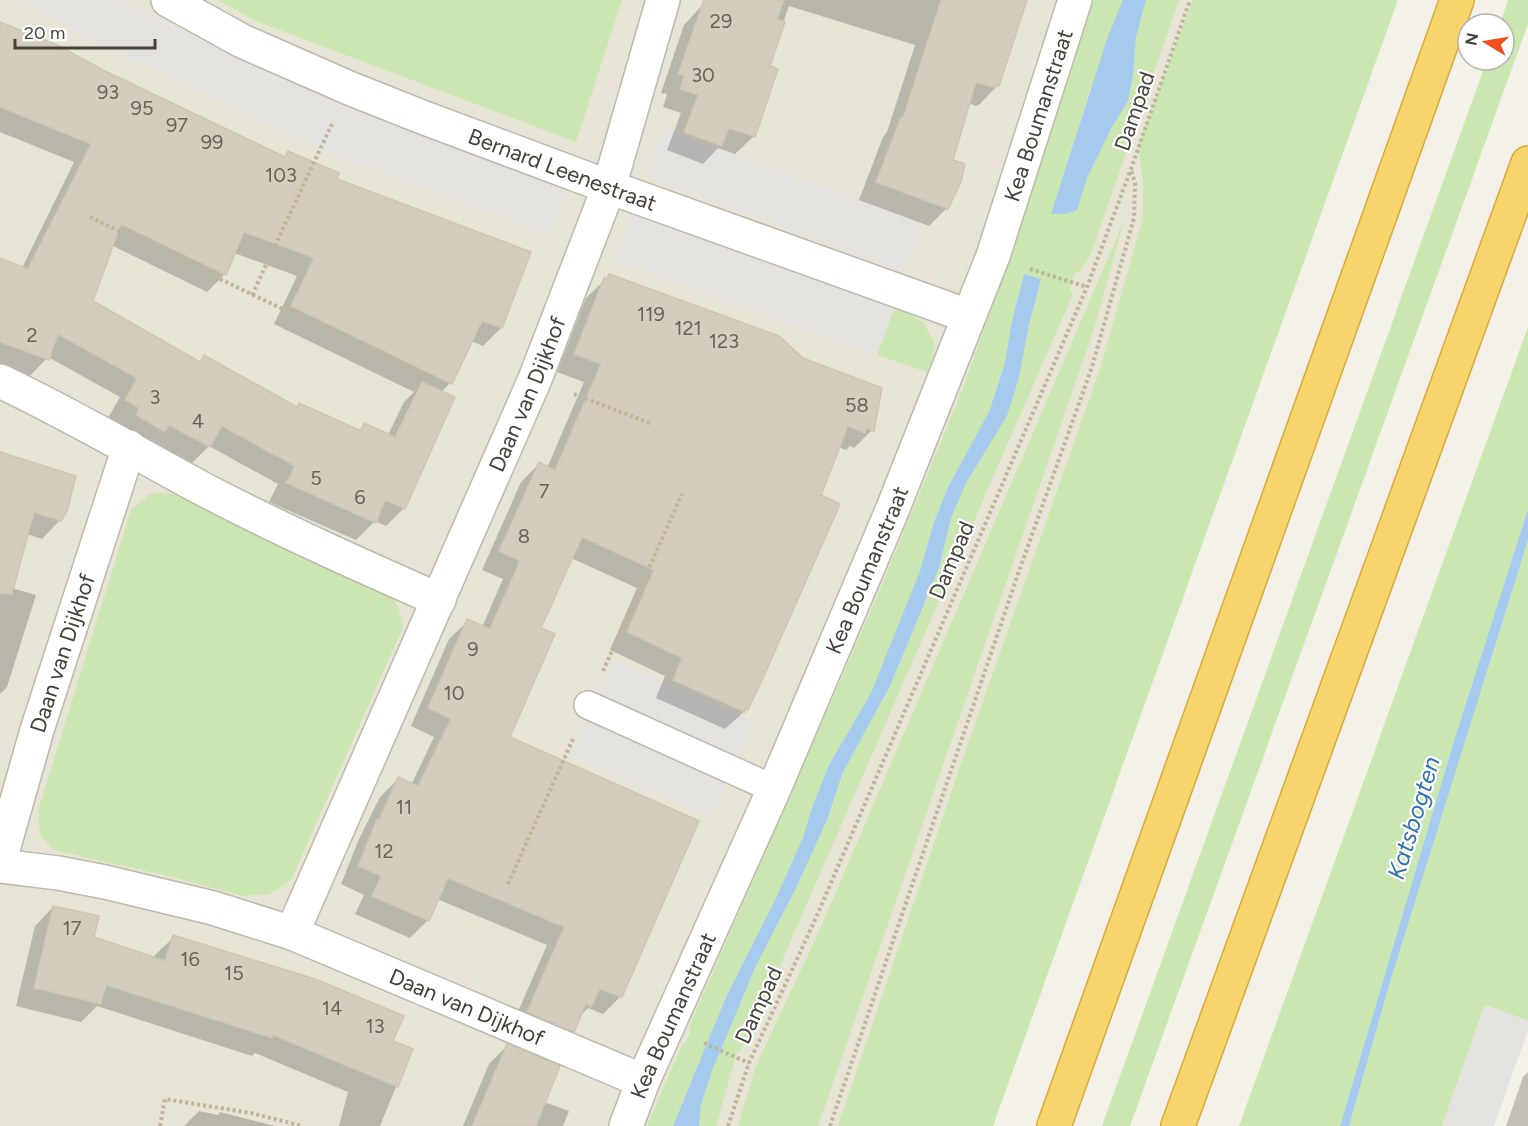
<svg xmlns="http://www.w3.org/2000/svg" width="1528" height="1126" font-family="Figtree,sans-serif">
  <style>
    .residential { fill: #e7e3d5 }
    .green { fill: #cae6b1 }
    .parking { fill: #e4e2df }
    .water { fill: #a6cbee }
    .shadow { fill: #0003; fill-rule: evenodd }
    .building { fill: #d4cdbd; stroke: #cfc5b1; stroke-width: 1.5 }
    .lines { fill: none; stroke-linecap: round; stroke-linejoin: round }
    .lane-casing { stroke: #beb9aa; stroke-width: 30 }
    .street-casing { stroke: #beb9aa; stroke-width: 36 }
    .highway-casing { stroke: #d8aa3d; stroke-width: 36 }
    .path { stroke: #bfb59c; stroke-width: 4; stroke-dasharray: 3 3; stroke-linecap: butt }
    .lane { stroke: #fff; stroke-width: 27 }
    .street { stroke: #fff; stroke-width: 33 }
    .highway { stroke: #f8d46d; stroke-width: 33 }
    .labels { text-anchor: middle; stroke-width: 4.5; stroke-linejoin: round; paint-order: stroke }
    .number-label { font-size: 20px; fill: #6a6458 }
    .street-label { font-size: 22px; fill: #464136; stroke: #fff }
    .water-label { font-size: 24px; font-style: italic; fill: #3371ae; stroke: #fff }
  </style>
  <rect width="100%" height="100%" fill="#f3f0e7"/>
  <polygon class="residential" points="0,0 1344,0 944,1126 0,1126"/>
  <g class="green">
    <polygon points="218,0 622,0 576,142 256,21"/>
    <polygon points="1089,0 1123,0 1088,96 1052,214 1065,214 1077,209 1087,178 1113,125 1128,101 1133,75 1136,37 1146,0 1179,0 1092,251 1082,269 1073,275 1070,289 1073,294 771,986 741,1050 737,1052 716,1126 699,1126 701,1105 712,1071 755,968 796,888 827,820 843,772 890,686 939,568 951,518 966,483 1007,416 1041,279 1024,274 1011,325 1005,363 989,412 948,487 934,522 920,571 871,693 829,765 813,805 802,840 776,898 727,995 673,1126 647,1126 682,1045 685,1043 691,1031 689,1027 877,597 962,391 1006,268 1009,266 1019,223"/>
    <polygon points="1193,0 1398,0 993,1126 838,1126 963,758 1101,366 1143,218 1143,182 1138,146"/>
    <polygon points="1508,0 1528,0 1528,24 1130,1126 1102,1126 1487,60 1504,60 1504,24 1500,24"/>
    <polygon points="1124,221 1094,329 818,1126 738,1126 756,1066 820,929"/>
    <polygon points="895,306 923,322 935,344 930,373 877,355"/>
    <polygon points="1528,327 1528,509 1453,744 1340,1126 1239,1126"/>
    <polygon points="151,493 179,494 266,541 386,589 398,606 403,627 291,880 270,894 244,896 172,877 54,850 40,835 38,811 131,510"/>
    <polygon points="1528,540 1528,1021 1485,1005 1442,1126 1349,1126 1391,979"/>
  </g>
  <g class="parking">
    <polygon points="17,0 114,0 349,109 565,188 551,235 323,150 103,45"/>
    <polygon points="664,128 922,224 904,272 646,176"/>
    <polygon points="632,212 895,306 877,355 615,260"/>
    <polygon points="614,660 754,723 712,818 571,755"/>
    <polygon points="1485,1005 1528,1021 1528,1030 1494,1126 1442,1126"/>
  </g>
  <g class="water">
    <polygon points="1123,0 1146,0 1136,37 1133,75 1128,101 1113,125 1087,178 1077,210 1065,214 1051,214 1107,39"/>
    <polygon points="1024,274 1041,279 1029,325 1019,377 1007,416 966,483 951,518 939,568 890,686 843,772 827,820 796,888 755,968 712,1071 701,1105 699,1126 673,1126 727,995 776,898 802,840 813,805 829,765 871,693 920,571 934,522 948,487 989,412 1005,363 1011,325"/>
    <polygon points="1528,509 1528,540 1391,979 1349,1126 1340,1126 1453,744"/>
  </g>
  <g class="shadow">
    <polygon points="707,0 1026,0 998,85 980,104 976,106 968,103 951,161 947,208 929,226 859,200 883,137 887,132 915,45 789,6 768,67 754,136 735,154 718,148 703,164 667,150 681,113 663,107 667,94 661,93 684,25"/>
    <path d="M0,23L284,158L288,153L336,180L501,328L483,346L471,341L450,383L441,392L404,508L386,526L375,521L356,540L269,502L278,484L209,446L191,464L108,418L120,397L48,357L29,377L0,366V260L22,268L74,162L0,132ZM111,245L207,292L225,274L234,253L297,276L274,324L414,392L404,402L388,435L364,425L358,432L296,408L204,357L198,363L91,302Z"/>
    <polygon points="609,276 872,430 854,448 850,446 846,450 838,447 819,495 747,709 725,729 656,698 665,676 610,650 637,588 571,558 539,629 508,737 621,996 603,1014 588,1008 579,1017 573,1031 555,1049 510,1030 547,945 437,899 428,920 410,938 355,914 364,895 341,884 359,839 380,797 398,779 411,785 434,737 411,726 449,639 468,621 482,627 503,579 482,570 521,482 539,464 547,468 584,382 557,372 586,298"/>
    <polygon points="0,454 60,520 42,539 27,534 12,588 36,595 7,687 0,694"/>
    <polygon points="53,907 92,938 154,959 155,955 174,937 411,1050 380,1126 339,1126 348,1092 255,1053 252,1056 97,1006 81,1022 16,1006 35,926"/>
    <polygon points="507,1046 544,1102 569,1111 563,1126 463,1126 489,1064"/>
    <polygon points="1528,1072 1528,1126 1506,1126 1523,1077"/>
    <polygon points="199,1111 218,1115 220,1112 275,1126 184,1126"/>
  </g>
  <g class="building">
    <polygon points="704,0 784,0 777,19 785,22 770,66 778,69 755,137 729,128 722,146 684,132 698,95 680,89 684,76 678,74"/>
    <polygon points="941,0 1027,0 999,86 996,85 995,88 976,82 953,160 965,164 961,182 948,209 876,182 901,117 903,118"/>
    <polygon points="0,22 55,44 105,71 285,157 288,151 339,173 337,179 531,252 502,328 482,321 452,384 291,306 314,258 244,232 226,275 121,224 93,301 200,362 204,355 297,407 299,403 361,431 364,423 395,437 422,382 455,397 405,509 385,500 376,523 286,483 295,466 222,426 210,447 169,425 165,432 136,415 139,408 125,400 137,378 58,334 49,360 0,342 0,258 28,269 91,144 0,107"/>
    <polygon points="609,274 779,336 803,358 882,388 874,431 867,428 865,433 848,426 821,495 840,504 763,678 748,710 745,708 745,712 673,680 682,658 627,632 654,570 582,537 541,628 555,634 510,737 699,821 622,997 600,989 591,1007 586,1004 574,1032 527,1012 564,927 448,878 429,921 372,896 381,876 358,866 377,819 379,820 398,777 418,786 451,719 428,708 467,619 490,629 520,561 499,551 539,462 555,470 601,364 574,354 604,278 607,279"/>
    <polygon points="0,452 76,476 67,511 61,521 34,512 12,594 0,593"/>
    <polygon points="53,906 99,916 94,937 165,961 173,935 315,979 404,1016 393,1041 413,1049 398,1087 273,1035 272,1038 106,985 101,1004 34,988"/>
    <polygon points="507,1044 560,1066 536,1126 472,1126"/>
  </g>
  <g class="lines">
    <g class="lane-casing">
      <polyline id="lane" points="588,705 774,789"/>
    </g>
    <g class="street-casing">
      <g id="street">
        <path id="s1" d="M168,0L242,41L349,88L422,117L609,187L968,316"/>
        <path d="M0,381C70,414 136,453 205,490C281,530 360,565 439,600"/>
        <path id="s2" d="M0,860L37,730L129,447"/>
        <path id="s3" d="M0,866L58,873L105,882L213,908L292,933L643,1081"/>
        <path id="s4" d="M292,933L535,379L609,187L663,0"/>
        <path id="s5" d="M626,1126L643,1081L774,789L891,513L993,256L1075,0"/>
      </g>
    </g>
    <g class="highway-casing">
      <g id="highway">
        <polyline points="1054,1126 1457,0"/>
        <polyline points="1178,1126 1528,163"/>
      </g>
    </g>
    <g class="path">
      <polyline points="90,217 423,376"/>
      <polyline points="1030,269 1087,287"/>
      <polyline points="252,295 332,124"/>
      <polyline points="574,394 652,424"/>
      <polyline points="603,671 682,494"/>
      <polyline points="508,884 573,739"/>
      <polyline points="704,1043 749,1063"/>
      <polyline points="160,1126 165,1099 251,1113 302,1126"/>
      <polyline points="728,1126 749,1063 815,920 1087,287 1131,169 1190,0"/>
      <polyline points="830,1126 1018,574 1092,367 1134,218 1135,183 1131,170"/>
    </g>
    <use href="#lane" class="lane"/>
    <use href="#street" class="street"/>
    <use href="#highway" class="highway"/>
  </g>
  <g class="labels">
    <g class="number-label">
      <text x="721" y="28">29</text>
      <text x="703" y="82">30</text>
      <text x="108" y="99">93</text>
      <text x="142" y="115">95</text>
      <text x="177" y="132">97</text>
      <text x="212" y="149">99</text>
      <text x="281" y="182">103</text>
      <text x="651" y="321">119</text>
      <text x="688" y="335">121</text>
      <text x="32" y="342">2</text>
      <text x="724" y="348">123</text>
      <text x="155" y="404">3</text>
      <text x="857" y="412">58</text>
      <text x="198" y="428">4</text>
      <text x="316" y="485">5</text>
      <text x="544" y="498">7</text>
      <text x="360" y="504">6</text>
      <text x="524" y="543">8</text>
      <text x="473" y="656">9</text>
      <text x="454" y="700">10</text>
      <text x="404" y="814">11</text>
      <text x="384" y="858">12</text>
      <text x="72" y="935">17</text>
      <text x="190" y="966">16</text>
      <text x="234" y="980">15</text>
      <text x="332" y="1015">14</text>
      <text x="375" y="1033">13</text>
    </g>
    <g class="street-label">
      <text transform="translate(1134 111) rotate(-71)" y="8">Dampad</text>
      <text dy="8" stroke="none"><textPath href="#s5" startOffset="1092">Kea Boumanstraat</textPath></text>
      <text dy="8" stroke="none"><textPath href="#s1" startOffset="430">Bernard Leenestraat</textPath></text>
      <text dy="8" stroke="none"><textPath href="#s4" startOffset="588">Daan van Dijkhof</textPath></text>
      <text transform="translate(951 560) rotate(-67)" y="8">Dampad</text>
      <text dy="8" stroke="none"><textPath href="#s5" startOffset="606">Kea Boumanstraat</textPath></text>
      <text dy="8" stroke="none"><textPath href="#s2" startOffset="216">Daan van Dijkhof</textPath></text>
      <text transform="translate(758 1005) rotate(-65)" y="8">Dampad</text>
      <text dy="8" stroke="none"><textPath href="#s3" startOffset="490">Daan van Dijkhof</textPath></text>
      <text dy="8" stroke="none"><textPath href="#s5" startOffset="120">Kea Boumanstraat</textPath></text>
    </g>
    <g class="water-label">
      <text transform="translate(1414 818) rotate(-73)" y="8">Katsbogten</text>
    </g>
  </g>
  <g transform="translate(1486 42) rotate(281)"><circle r="28" fill="#ffffff" stroke="#b5b3af" stroke-width="1.5"/>
  <path d="M0-4.5L10 22L0 15L-10 22Z" fill="#f24e1f"/>
  <text y="-9" font-size="16" font-weight="bold" text-anchor="middle" fill="#464136">N</text>
  </g>
  <path d="M15 39v9h140v-9" fill="none" stroke="#464136" stroke-width="3"/>
  <text x="24" y="39" font-size="18" fill="#464136" stroke="#ffffff" stroke-width="4.5" paint-order="stroke">20 m</text>
</svg>
